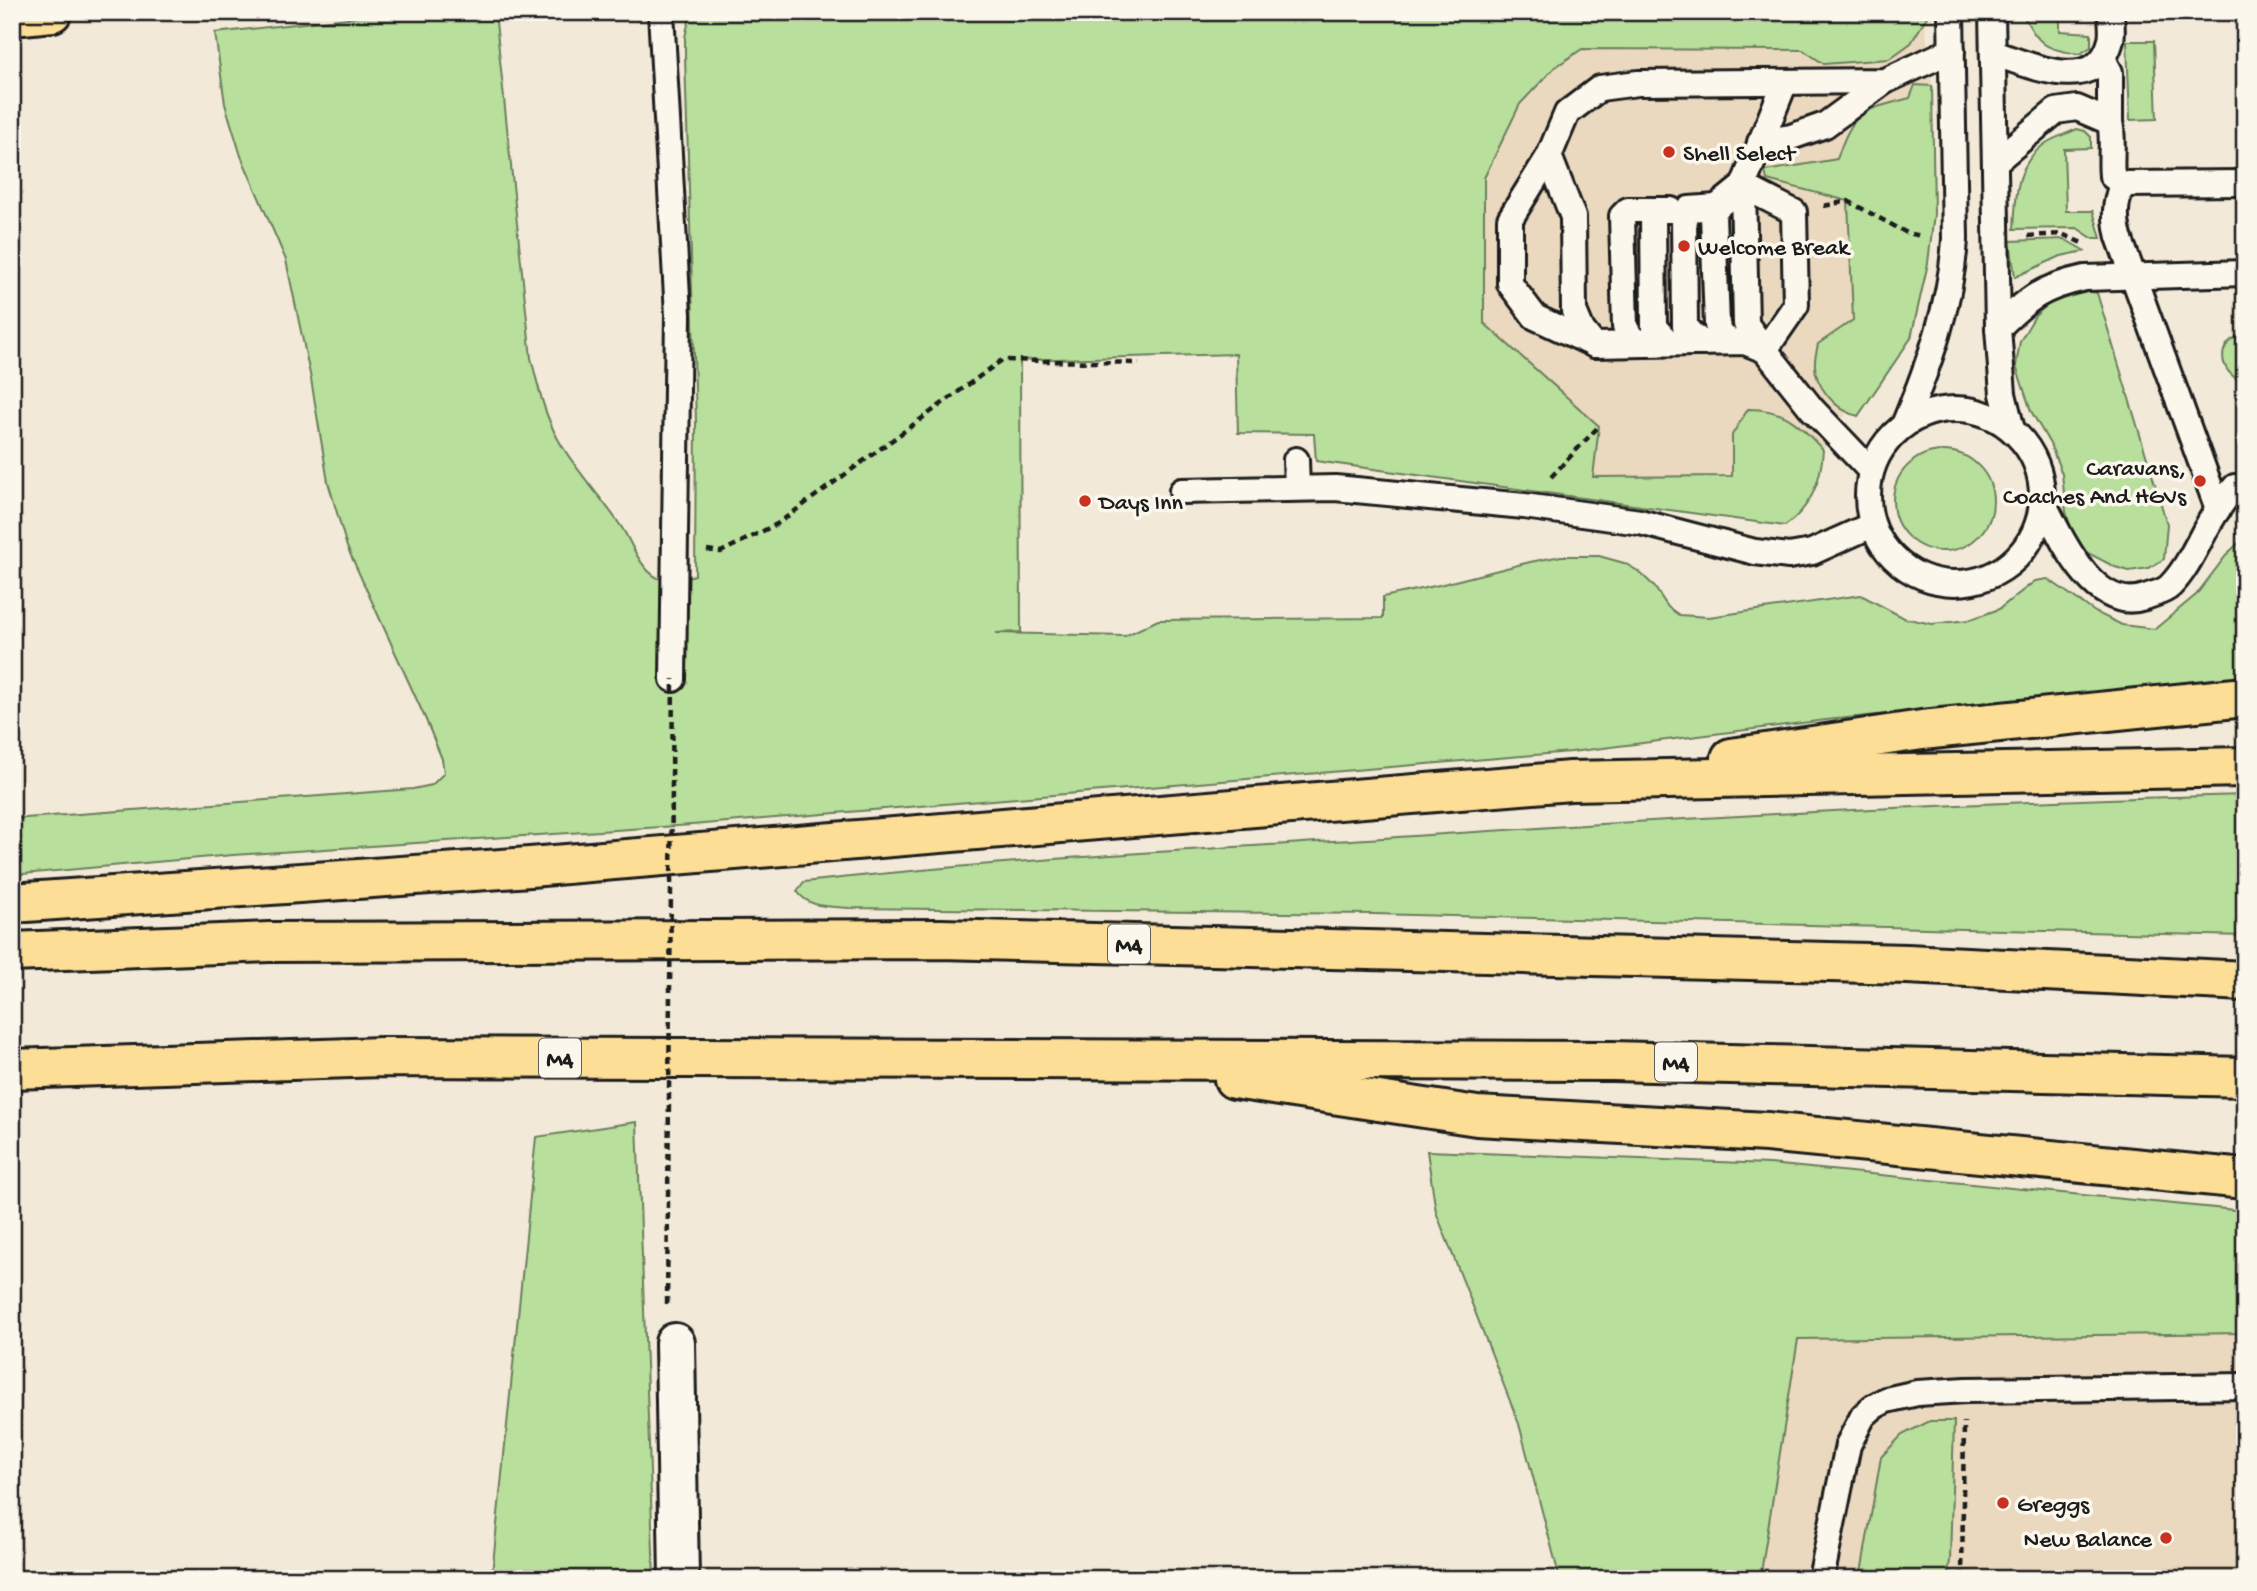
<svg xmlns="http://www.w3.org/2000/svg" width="2257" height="1591" font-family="'Gochi Hand',sans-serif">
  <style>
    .built { fill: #ead8bf }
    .green { fill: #b8e09c; stroke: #6a7e5c; stroke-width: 2 }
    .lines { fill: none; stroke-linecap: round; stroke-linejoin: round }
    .service-casing { stroke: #1c1c1c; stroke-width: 30 }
    .minor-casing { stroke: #1c1c1c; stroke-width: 44 }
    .primary-casing { stroke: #1c1c1c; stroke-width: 44 }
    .motorway-casing { stroke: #1c1c1c; stroke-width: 44 }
    .path { stroke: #1c1c1c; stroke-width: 4.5; stroke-dasharray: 7 5; stroke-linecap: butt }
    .service { stroke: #fbf7ec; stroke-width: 24 }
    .minor { stroke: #fbf7ec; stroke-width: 38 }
    .primary { stroke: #fdde96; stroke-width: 38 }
    .motorway { stroke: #fdde96; stroke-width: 38 }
    .path-bridge { stroke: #1c1c1c; stroke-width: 4.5; stroke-dasharray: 7 5; stroke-linecap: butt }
    .poi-dot { fill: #c8321e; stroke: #fbf7ec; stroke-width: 2.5 }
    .labels { text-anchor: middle; stroke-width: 7; stroke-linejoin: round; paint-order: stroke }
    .shield { fill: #fbf7ec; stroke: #5f5e5a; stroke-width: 2 }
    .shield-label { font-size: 23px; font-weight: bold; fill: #1c1c1c }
    .poi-label { font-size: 24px; fill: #1c1c1c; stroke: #fbf7ec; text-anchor: start }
  </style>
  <rect width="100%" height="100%" fill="#f3e9d8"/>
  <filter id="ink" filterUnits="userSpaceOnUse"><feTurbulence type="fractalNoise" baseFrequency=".0143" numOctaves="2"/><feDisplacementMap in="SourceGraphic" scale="14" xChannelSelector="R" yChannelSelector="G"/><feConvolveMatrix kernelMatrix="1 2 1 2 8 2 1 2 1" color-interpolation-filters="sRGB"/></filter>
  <g filter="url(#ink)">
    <g class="built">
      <polygon points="1925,21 1932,86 1915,85 1910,98 1866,110 1847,129 1837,159 1767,180 1848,201 1853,320 1818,344 1821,389 1846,413 1823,450 1806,432 1774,410 1748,409 1732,436 1732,476 1593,477 1484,323 1484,178 1520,104 1554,68 1582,49 1804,50 1824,64 1845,62 1911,43"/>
      <polygon points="2245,1333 2245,1579 1760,1579 1798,1339"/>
    </g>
    <g class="green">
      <path d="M401,12H495L531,358C538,385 544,414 558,439C576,472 604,499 624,531C632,545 642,571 658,578C669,582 684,578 695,575L696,421L685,57V37L691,12H1930L1911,43L1889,59L1824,64L1803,50L1582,49L1554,68L1520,104L1484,178V323L1599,426L1593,477L1732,476V435L1748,409C1786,409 1799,424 1823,450C1821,482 1811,507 1785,526L1316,461L1314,434L1238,433L1236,354L1020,360L1021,632L996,633L1125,636L1158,620L1383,618V597L1439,585L1530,562L1561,556H1599L1624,563L1638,571L1653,585L1668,607L1679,615L1709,617L1861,595L1904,618L1932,624L1969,620L1999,609L2035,581L2048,579L2095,612L2122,625L2155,629L2196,595L2228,553L2245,537V679L1826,720L1571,752L692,825L233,855L12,875V819L413,789L432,785L444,773L442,759L426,720L347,547L328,482L311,379L286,260L241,156L225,104L215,33Z"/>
      <path d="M2021,12H2060V31L2091,33V47L2080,54C2041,49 2040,44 2021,12Z"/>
      <polygon points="2127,41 2154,41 2157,119 2130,120"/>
      <path d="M1915,85L1932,86L1934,214L1928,263L1911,338L1858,416C1836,411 1813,385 1815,361C1815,356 1817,350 1818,344L1853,320L1848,201L1767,180L1765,171L1837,159C1854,109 1862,111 1910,98Z"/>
      <path d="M2077,129L2085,131L2091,137V148L2064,149L2066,211H2093L2101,238H2092L2077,228L2014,229C2016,196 2015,164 2046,143C2055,137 2067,134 2077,129Z"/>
      <polygon points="2064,239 2085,251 2061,256 2015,277 2010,241"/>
      <polygon points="2082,290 2097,293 2167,524 2164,559 2149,568 2129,571 2115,567 2086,552 2075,542 2066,512 2062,474 2050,444 2031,411 2016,366 2020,341 2035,316 2057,296"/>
      <path d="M2245,334V382H2244C2217,373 2215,340 2245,334Z"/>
      <circle cx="1943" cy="501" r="50"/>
      <path d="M2245,795V936L1373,914L850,908C831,906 809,909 797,891L804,882C996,860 1190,850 1383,838C1670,819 1957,802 2245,795Z"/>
      <polygon points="637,1122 654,1579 517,1579 492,1574 536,1137"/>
      <polygon points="1427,1151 1770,1164 2245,1211 2245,1333 1798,1339 1760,1579 1560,1579 1519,1424 1436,1212"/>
      <polygon points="1930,1421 1954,1421 1950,1561 1947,1579 1860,1579 1881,1457 1902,1435"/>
    </g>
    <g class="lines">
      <g class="service-casing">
        <g id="service">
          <polyline points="661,12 678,315 673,679"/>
          <polyline points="1992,12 1998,328 2003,394 2012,430"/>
          <path d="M1993,53C2030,65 2097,97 2111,40C2113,32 2111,21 2111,12"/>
          <polyline points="2103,59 2110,72 2110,122"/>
          <polyline points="1760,142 1791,137 1825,125 1885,81"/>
          <polyline points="1549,156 1573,217 1574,311 1582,330 1594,345"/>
          <path d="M1995,162L2056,111L2077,108L2110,122C2114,140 2110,158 2112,176L2122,184L2245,183"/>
          <path d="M2122,184C2115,204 2114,217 2119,237L2218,509"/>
          <polyline points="1743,186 1746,324 1765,350 1796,305 1794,212 1743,186 1785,82"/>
          <path d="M1998,328C2028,298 2043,287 2085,278L2245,273"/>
          <polyline points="1732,342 1721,335 1717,325 1713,215 1717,207 1743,186"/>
          <polyline points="1669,343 1654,327 1653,215 1659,210 1671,210"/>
          <polyline points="1703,343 1692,335 1685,327 1684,215 1689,209 1717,207"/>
          <polyline points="1641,344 1631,337 1625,327 1622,216 1628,210 1659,210"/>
          <circle cx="1955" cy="496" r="87"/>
          <path d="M1904,425C1929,364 1951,305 1955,239L1951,12"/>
          <polyline points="1296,460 1297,488"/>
          <polyline points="1871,471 1812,409 1765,350 1745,342 1595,345 1535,317 1510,284 1510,219 1549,156 1567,113 1600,88 1638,83 1885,81 1952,50"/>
          <polyline points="1182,491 1335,488 1524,506 1640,522 1755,552 1789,556 1812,552 1872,525"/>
          <path d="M2044,504C2062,540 2095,614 2145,597C2153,594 2164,592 2170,586C2191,565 2201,533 2218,509C2223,501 2229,494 2235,487H2245"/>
          <polyline points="1821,1579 1848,1445 1863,1416 1873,1407 1886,1400 1917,1393 1966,1390 2245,1386"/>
        </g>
      </g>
      <g class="minor-casing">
        <polyline id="minor" points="675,1343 679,1579"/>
      </g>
      <g class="primary-casing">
        <polyline id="primary" points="12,16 52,12"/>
      </g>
      <g class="motorway-casing">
        <g id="motorway">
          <polyline points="1731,758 1922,730 2245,697"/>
          <polyline points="12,903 530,867 1570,781 2245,767"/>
          <polyline points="12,952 269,942 941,939 1907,964 2245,981"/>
          <polyline points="12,1069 382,1057 1612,1061 2245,1077"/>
          <polyline points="1234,1079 1477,1116 1767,1132 2245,1179"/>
        </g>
      </g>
      <g class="path">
        <polyline points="1824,206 1848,201 1907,233 1922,236"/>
        <polyline points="2028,236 2062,234 2084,244"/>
        <polyline points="1551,477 1599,426"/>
        <polyline points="707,550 721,552 777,524 1002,360 1139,363"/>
        <polyline points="1962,1579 1964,1422"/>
      </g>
      <use href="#service" class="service"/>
      <use href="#minor" class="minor"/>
      <use href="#primary" class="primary"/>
      <use href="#motorway" class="motorway"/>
      <polyline class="path-bridge" points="667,1304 673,679"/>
    </g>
  </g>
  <g class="poi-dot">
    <circle cx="1669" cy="152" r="7"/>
    <circle cx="1684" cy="246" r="7"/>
    <circle cx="2200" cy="481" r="7"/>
    <circle cx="1085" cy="501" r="7"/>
    <circle cx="2003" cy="1503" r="7"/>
    <circle cx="2166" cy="1538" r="7"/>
  </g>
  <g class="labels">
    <g class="shield">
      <rect x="1108" y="924.5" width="42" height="39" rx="5"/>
      <rect x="539" y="1038.5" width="42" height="39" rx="5"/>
      <rect x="1655" y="1042.5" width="42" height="39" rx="5"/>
    </g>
    <g class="shield-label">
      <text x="1129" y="952">M4</text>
      <text x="560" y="1066">M4</text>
      <text x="1676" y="1070">M4</text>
    </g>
    <g class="poi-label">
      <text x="1683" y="160">Shell Select</text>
      <text x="1698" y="254">Welcome Break</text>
      <text x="2186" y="475" text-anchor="end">Caravans,<tspan x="2186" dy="28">Coaches And HGVs</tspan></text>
      <text x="1099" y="509">Days Inn</text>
      <text x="2017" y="1511">Greggs</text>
      <text x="2152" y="1546" text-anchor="end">New Balance</text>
    </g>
  </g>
  <rect width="2257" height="1591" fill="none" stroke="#fbf7ec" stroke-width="42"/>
  <rect x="21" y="21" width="2215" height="1549" fill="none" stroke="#1c1c1c" stroke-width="2.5" filter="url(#ink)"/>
</svg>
